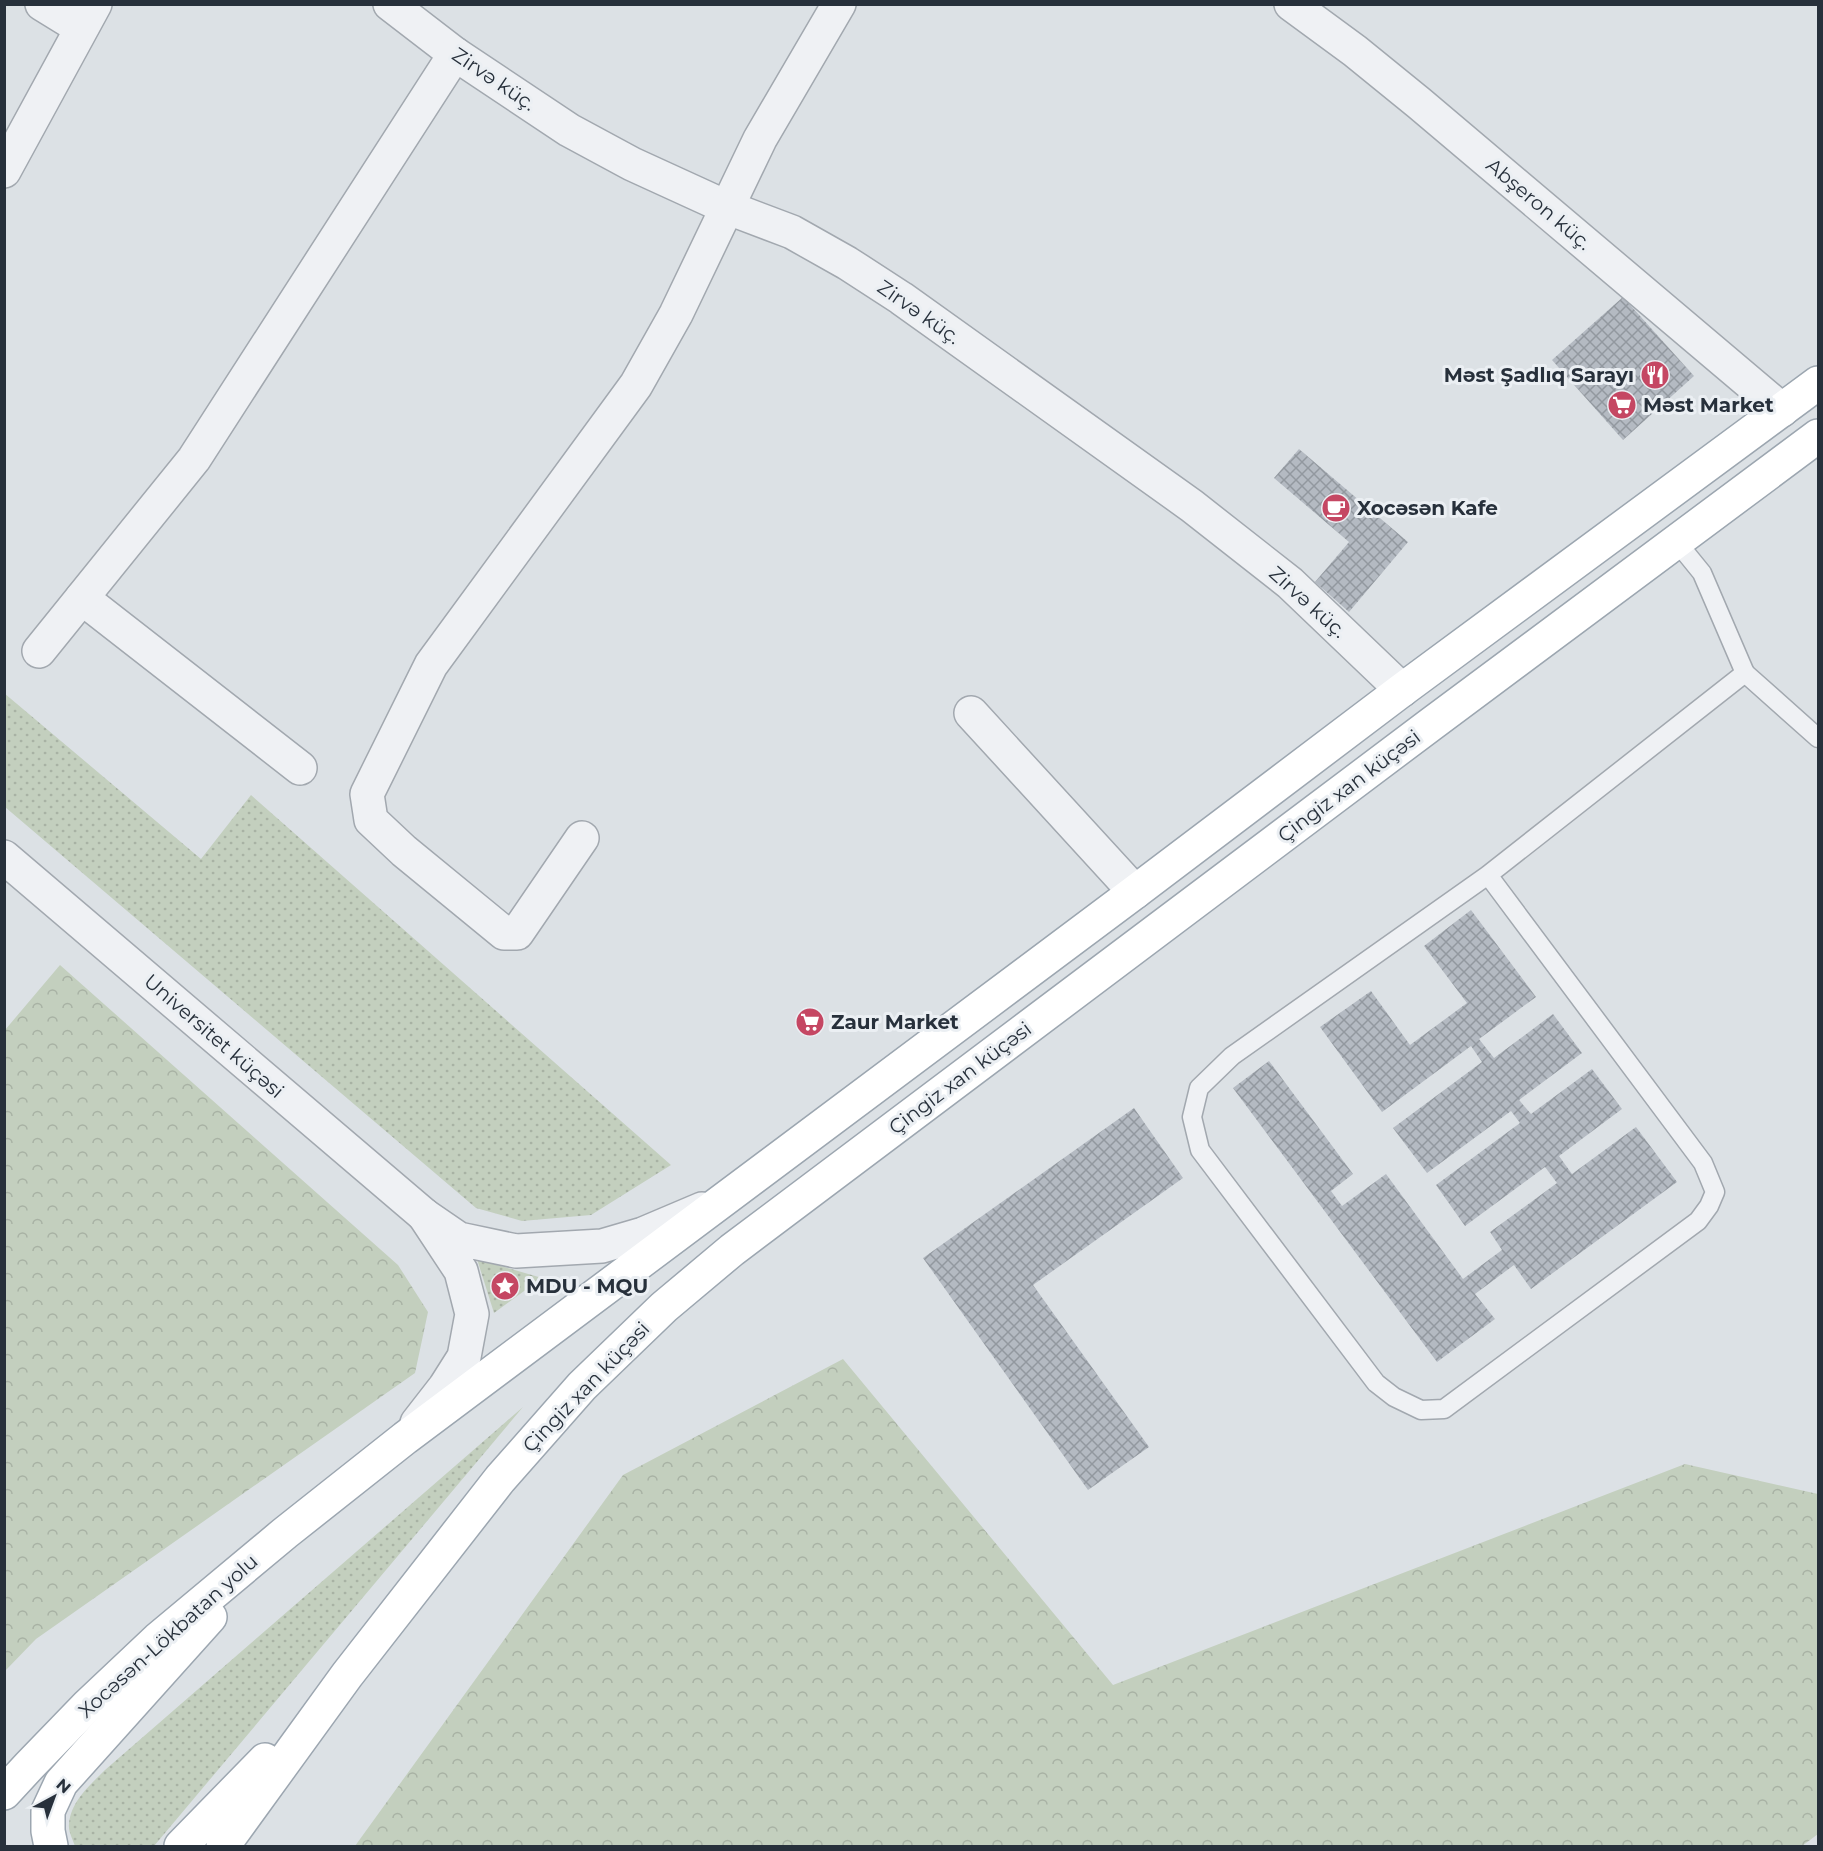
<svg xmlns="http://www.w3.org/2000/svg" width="1823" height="1851" font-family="Montserrat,sans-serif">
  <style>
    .grass { fill: url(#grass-dots) }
    .forest { fill: url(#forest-crowns) }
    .building { fill: url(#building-cross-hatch) }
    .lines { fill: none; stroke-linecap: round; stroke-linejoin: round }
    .lane-casing { stroke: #a2a8af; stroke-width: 21 }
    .street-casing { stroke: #a2a8af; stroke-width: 36 }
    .primary-casing { stroke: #9ca6b0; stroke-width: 36 }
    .lane { stroke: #eff1f4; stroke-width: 18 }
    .street { stroke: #eff1f4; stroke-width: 33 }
    .primary { stroke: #fff; stroke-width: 33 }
    .labels { text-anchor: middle; stroke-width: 6; stroke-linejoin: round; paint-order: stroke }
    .street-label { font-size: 20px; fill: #27303b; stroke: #ebeff3 }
    .poi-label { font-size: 20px; font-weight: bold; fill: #27303b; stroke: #ebeff3; text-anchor: start }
  </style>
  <defs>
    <pattern id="grass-dots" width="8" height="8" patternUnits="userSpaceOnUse" patternTransform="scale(1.5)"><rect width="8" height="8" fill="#c3cfbe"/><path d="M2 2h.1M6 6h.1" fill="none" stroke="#a8b2a4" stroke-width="1.8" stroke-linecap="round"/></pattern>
    <pattern id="forest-crowns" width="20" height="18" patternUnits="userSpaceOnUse" patternTransform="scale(1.5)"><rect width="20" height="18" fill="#c3cfbe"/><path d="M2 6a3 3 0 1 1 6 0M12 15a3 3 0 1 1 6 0" fill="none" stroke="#a8b2a4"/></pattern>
    <pattern id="building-cross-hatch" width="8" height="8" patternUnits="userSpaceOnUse" patternTransform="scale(1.5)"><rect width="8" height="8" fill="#b4bac2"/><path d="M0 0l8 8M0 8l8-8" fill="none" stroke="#92989f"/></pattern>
  </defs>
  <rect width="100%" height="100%" fill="#dce1e5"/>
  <g class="grass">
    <polygon points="4,693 201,859 251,795 671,1165 591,1215 522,1221 476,1208 5,807"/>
    <polygon points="477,1259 542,1278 494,1313"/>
    <path d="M523,1407L154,1846H75C73,1840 68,1831 69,1824C71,1801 90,1785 105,1770Z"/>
  </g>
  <g class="forest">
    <polygon points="60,965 398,1265 428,1312 415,1373 36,1639 5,1671 5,1030"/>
    <polygon points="843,1359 1113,1685 1685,1464 1818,1494 1818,1834 1802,1846 355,1846 623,1475"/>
  </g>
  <g class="building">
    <polygon points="1623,297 1694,376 1623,440 1552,360"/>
    <polygon points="1299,449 1408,542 1349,612 1315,582 1349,542 1274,478"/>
    <polygon points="1471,910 1536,997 1479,1039 1494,1058 1553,1014 1582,1053 1519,1100 1531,1114 1592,1069 1622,1109 1559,1156 1572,1174 1636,1127 1677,1182 1531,1289 1514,1265 1475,1294 1495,1319 1437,1362 1233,1088 1269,1061 1353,1174 1331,1191 1342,1206 1386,1174 1463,1279 1502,1250 1490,1232 1557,1183 1545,1167 1465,1226 1436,1185 1520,1123 1511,1111 1427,1173 1393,1128 1482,1062 1471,1046 1382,1112 1320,1027 1371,991 1410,1045 1467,1003 1424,946"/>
    <polygon points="1134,1108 1183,1178 1033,1285 1149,1447 1088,1490 923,1258"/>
  </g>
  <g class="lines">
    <g class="lane-casing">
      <g id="lane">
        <polyline points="1745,673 1818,738"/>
        <polyline points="1488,875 1703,1163 1715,1192 1709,1206 1698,1221 1444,1409 1421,1410 1394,1397 1376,1383 1200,1150 1192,1117 1199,1088 1232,1056 1488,875 1745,673 1702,573 1676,541"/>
      </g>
    </g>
    <g class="street-casing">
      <g id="street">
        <polyline points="42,4 81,28"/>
        <polyline points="390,4 455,54 569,130 632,164 726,207 792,232 847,263 901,298 1192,506 1290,583 1402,690"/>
        <polyline points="1291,4 1355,51 1419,103 1782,410"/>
        <polyline points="4,171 95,4"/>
        <polyline points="82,598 300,768"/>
        <polyline points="39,651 194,459 455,54"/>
        <polyline points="971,713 1135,892"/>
        <polyline points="582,838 517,933 504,933 404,851 371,820 367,794 431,665 636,385 676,314 760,139 839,4"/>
        <polyline points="4,857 424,1215"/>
        <polyline points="417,1423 445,1387 464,1357 472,1314 461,1271 424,1215 459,1239 516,1251 602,1246 643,1234 702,1209"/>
      </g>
    </g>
    <g class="primary-casing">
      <g id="primary">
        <polyline points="4,1793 29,1766 88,1705 158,1639 285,1533 405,1438 1135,892 1402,690 1818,383"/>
        <polyline points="51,1846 48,1831 48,1811 61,1783 210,1617"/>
        <polyline points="181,1846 265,1760"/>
        <polyline points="223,1846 347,1675 500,1479 582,1386 664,1307 732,1250 1430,725 1818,436"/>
      </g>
    </g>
    <use href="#lane" class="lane"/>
    <use href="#street" class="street"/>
    <use href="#primary" class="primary"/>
  </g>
  <defs>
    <g id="restaurant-disc" transform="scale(1.5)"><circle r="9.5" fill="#c54763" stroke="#ebeff3"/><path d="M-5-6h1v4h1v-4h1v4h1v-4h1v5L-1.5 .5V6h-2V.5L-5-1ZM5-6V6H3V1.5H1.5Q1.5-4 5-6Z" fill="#fff"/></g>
    <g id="supermarket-disc" transform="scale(1.5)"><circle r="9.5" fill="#c54763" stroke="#ebeff3"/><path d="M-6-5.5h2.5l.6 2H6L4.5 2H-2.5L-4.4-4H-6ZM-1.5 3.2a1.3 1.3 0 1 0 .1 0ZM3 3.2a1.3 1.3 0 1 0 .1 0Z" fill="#fff"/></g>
    <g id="cafe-disc" transform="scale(1.5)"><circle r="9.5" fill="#c54763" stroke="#ebeff3"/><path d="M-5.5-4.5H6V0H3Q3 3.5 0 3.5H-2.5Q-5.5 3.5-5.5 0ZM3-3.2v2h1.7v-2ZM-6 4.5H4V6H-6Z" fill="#fff"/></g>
    <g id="sight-disc" transform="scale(1.5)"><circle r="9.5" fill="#c54763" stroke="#ebeff3"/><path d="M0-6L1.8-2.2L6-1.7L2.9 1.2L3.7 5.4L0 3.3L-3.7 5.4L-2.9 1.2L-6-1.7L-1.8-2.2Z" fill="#fff"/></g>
  </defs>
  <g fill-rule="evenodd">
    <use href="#restaurant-disc" x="1655" y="375"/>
    <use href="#supermarket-disc" x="1622" y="405"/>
    <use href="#cafe-disc" x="1336" y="508"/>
    <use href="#supermarket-disc" x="810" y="1022"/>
    <use href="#sight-disc" x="505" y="1286"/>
  </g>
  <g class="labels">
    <g class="street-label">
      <text transform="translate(494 79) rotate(34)" y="7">Zirvə küç.</text>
      <text transform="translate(1539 204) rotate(40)" y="7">Abşeron küç.</text>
      <text transform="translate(919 312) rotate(35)" y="7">Zirvə küç.</text>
      <text transform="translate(1308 602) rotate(42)" y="7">Zirvə küç.</text>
      <text transform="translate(1349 786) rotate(-37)" y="7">Çingiz xan küçəsi</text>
      <text transform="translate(214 1036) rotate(41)" y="7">Universitet küçəsi</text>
      <text transform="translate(960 1078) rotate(-37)" y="7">Çingiz xan küçəsi</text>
      <text transform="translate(586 1387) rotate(-46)" y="7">Çingiz xan küçəsi</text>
      <text transform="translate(168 1636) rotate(-42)" y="7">Xocəsən-Lökbatan yolu</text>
    </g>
    <g class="poi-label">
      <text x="1634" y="382" text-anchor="end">Məst Şadlıq Sarayı</text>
      <text x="1643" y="412">Məst Market</text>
      <text x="1357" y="515">Xocəsən Kafe</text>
      <text x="831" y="1029">Zaur Market</text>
      <text x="526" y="1293">MDU - MQU</text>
    </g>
  </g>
  <rect width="1823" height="1851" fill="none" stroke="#27303b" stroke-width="12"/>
  <g transform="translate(54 1797) rotate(41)" stroke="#ebeff3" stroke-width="4.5" paint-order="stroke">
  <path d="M0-4.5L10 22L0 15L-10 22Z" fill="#27303b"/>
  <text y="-9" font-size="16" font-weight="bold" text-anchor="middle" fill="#27303b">N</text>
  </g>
</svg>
